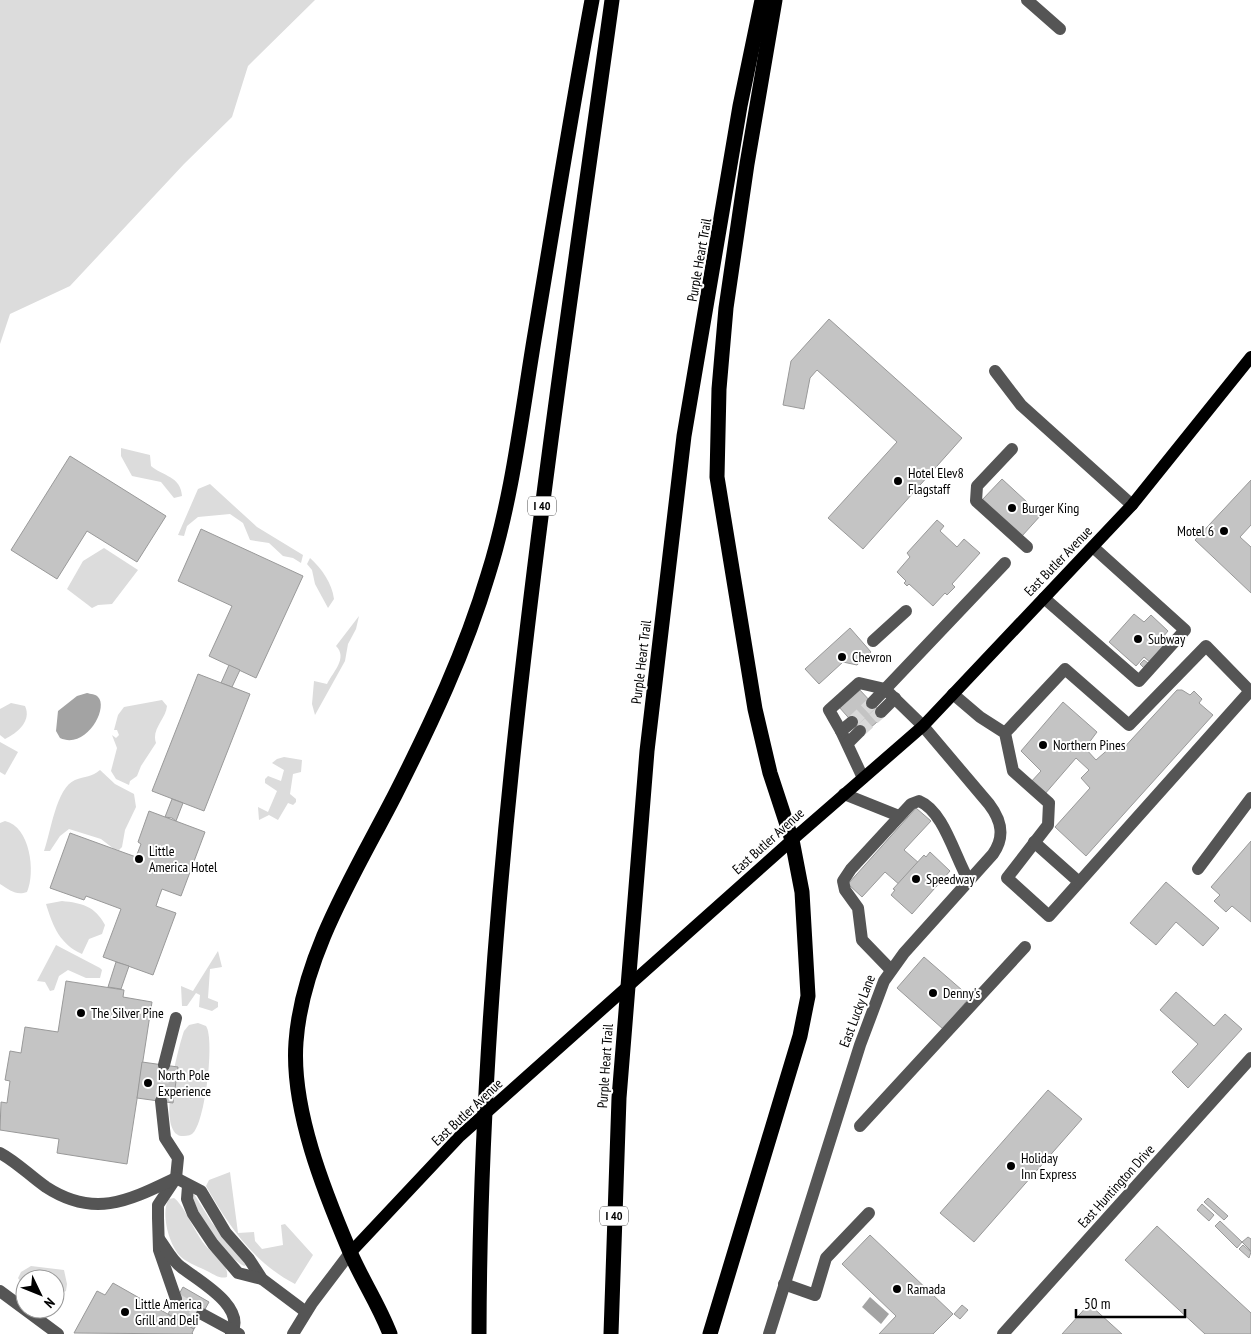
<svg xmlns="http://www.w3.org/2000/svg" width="1251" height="1334" font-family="'PT Sans Narrow',sans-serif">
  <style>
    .green { fill: #dcdcdc }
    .water { fill: #a3a3a3 }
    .building { fill: #c4c4c4; stroke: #999 }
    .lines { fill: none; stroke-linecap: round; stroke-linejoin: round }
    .minor-tunnel { stroke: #d9d9d9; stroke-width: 12; stroke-dasharray: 12 6; stroke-linecap: butt }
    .minor { stroke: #555; stroke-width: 12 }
    .major { stroke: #000; stroke-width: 12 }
    .highway { stroke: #000; stroke-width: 15 }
    .poi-dot { fill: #000; stroke: #fff; stroke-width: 2 }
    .labels { text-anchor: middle; stroke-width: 4; stroke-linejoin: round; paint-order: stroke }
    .shield { fill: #fff; stroke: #4c4c4c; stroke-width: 1 }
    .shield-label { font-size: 12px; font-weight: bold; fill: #000 }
    .street-label { font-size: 14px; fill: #000; stroke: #fff }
    .poi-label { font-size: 14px; fill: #000; stroke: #fff; text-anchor: start }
  </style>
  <rect width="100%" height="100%" fill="#fff"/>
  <g class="green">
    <polygon points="0,0 315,0 248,66 232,117 184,164 70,286 10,314 0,344"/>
    <path d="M121,448L150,455L151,466C162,476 181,476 182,496L174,498L161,482L132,476L121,456Z"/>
    <polygon points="210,484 257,527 303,555 301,563 293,558 283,556 269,543 250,540 243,523 230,514 198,517 187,526 184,536 178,535 198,489"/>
    <polygon points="104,548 138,570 112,604 98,605 92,608 67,589 83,561"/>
    <path d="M310,558C322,569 332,583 334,599L328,608L315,584L312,570L307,564Z"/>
    <path d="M359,616L356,629L348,644L345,661L315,715L312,704L314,681L327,684C333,672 348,658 336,646Z"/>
    <path d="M162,700L167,706C166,719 151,729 156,743L141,766L137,776L130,781L129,785L116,779L111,771L117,748L112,735L116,738L119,735L117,730H114L118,715L124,707Z"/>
    <path d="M11,703L25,706C32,721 17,733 5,739L0,735V709Z"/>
    <polygon points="0,742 18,752 5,775 0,772"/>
    <polygon points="284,757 302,760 301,772 293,774 290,794 296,799 296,802 293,805 288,803 278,820 269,815 259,820 258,807 268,812 277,791 265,783 265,779 268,776 281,781 284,770 272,763 277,759"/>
    <path d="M100,770L115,784L134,794L136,807L125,830L122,847L119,850L114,849L101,839L69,829L60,836L50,851H44C51,832 56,788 75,780C85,776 92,777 100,770Z"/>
    <path d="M5,821C30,826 36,872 27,892C16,896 10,890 0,884V823Z"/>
    <path d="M62,901C82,903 95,906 105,925L102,934L89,939L82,954C60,944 53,927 46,904Z"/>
    <polygon points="56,945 100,968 102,970 100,978 86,978 68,970 59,976 54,990 50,991 45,982 37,981"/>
    <polygon points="218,951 222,967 210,969 208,998 218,1002 218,1007 212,1011 199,1007 200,995 196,993 187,1006 182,1006 181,986 193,991"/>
    <path d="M198,1023L206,1026C215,1039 205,1124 192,1134C189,1136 184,1136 181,1136C156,1132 178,1048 184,1031L189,1025Z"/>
    <path d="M230,1172L238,1233L254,1232L255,1241L262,1249L283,1245L281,1225L285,1224L313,1255L295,1284C254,1263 228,1225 206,1186L209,1180Z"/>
    <path d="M194,1194L212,1223L247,1263L245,1266C237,1265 207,1231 203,1222C199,1214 196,1205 192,1197Z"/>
    <path d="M174,1198C184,1205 195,1233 205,1245C213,1255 229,1263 227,1277C220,1279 215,1275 209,1272C200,1267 189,1264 181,1257C169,1246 160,1212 169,1199Z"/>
    <polygon points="31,1266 64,1270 67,1284 66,1291 55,1296 55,1279 25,1279 24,1287 18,1278 21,1272"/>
  </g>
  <g class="water">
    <path d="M87,693C90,694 96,694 98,697C109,708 86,750 60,738L56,731L58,711L77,696Z"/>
    <polygon points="870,1297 889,1314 881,1324 862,1307"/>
  </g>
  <g class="building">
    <polygon points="829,319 962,438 863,549 828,518 897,442 817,370 810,378 804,409 783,405 791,361"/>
    <polygon points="70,456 166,516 137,562 87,531 57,579 11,550"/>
    <polygon points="1002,479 1041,515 1022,536 982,500"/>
    <polygon points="1251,480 1251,525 1240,537 1251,547 1251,593 1195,540"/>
    <polygon points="937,520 944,526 940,531 957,547 964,539 980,553 952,584 955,587 947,595 945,593 933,606 909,584 907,586 904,583 906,581 897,572 910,557 907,553"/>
    <polygon points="201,529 303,576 256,678 209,656 232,606 178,581"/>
    <polygon points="1134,614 1144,622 1151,615 1168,631 1163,637 1169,642 1151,663 1144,657 1136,666 1109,642"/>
    <polygon points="850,628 871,652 857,665 843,662 819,684 805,669"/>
    <polygon points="1144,660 1148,663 1144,668 1140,664"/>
    <polygon points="229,665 240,670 232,687 221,683"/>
    <polygon points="198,674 250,694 204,811 152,791"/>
    <polygon points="859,689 884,716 863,734 839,707"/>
    <polygon points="1177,690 1182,690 1190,695 1194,691 1202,699 1199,703 1213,715 1086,856 1055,827 1090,788 1081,778 1089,770 1076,758 1044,795 1030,783 1041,771 1021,751 1063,702 1097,732 1085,748 1096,760 1112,746 1120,752"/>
    <polygon points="172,799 183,803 176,821 172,818 165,817"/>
    <polygon points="916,808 931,821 904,850 920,864 901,886 885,872 862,897 848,884"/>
    <polygon points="149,811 205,832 181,896 162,889 159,897 156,906 176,913 153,975 103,957 121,909 86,896 84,900 50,888 70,833 136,857 141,844 138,842"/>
    <polygon points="1251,841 1251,922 1232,906 1226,912 1214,901 1220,895 1211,887"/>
    <polygon points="930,852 950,871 912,914 891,895 895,890 893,889 924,855 926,857"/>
    <polygon points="1166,882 1219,928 1203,946 1176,922 1156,945 1130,923"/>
    <polygon points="924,957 970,997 943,1029 897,988"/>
    <polygon points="116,962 129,966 121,989 108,987"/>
    <polygon points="66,981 124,990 123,997 152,1002 127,1164 57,1153 59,1139 0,1130 1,1102 7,1103 10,1081 5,1080 10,1051 21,1053 25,1027 58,1032"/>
    <polygon points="1176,992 1214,1026 1225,1014 1242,1029 1188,1088 1172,1072 1198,1044 1160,1010"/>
    <polygon points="142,1062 178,1067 173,1103 137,1098"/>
    <polygon points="1048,1090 1082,1119 974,1242 940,1213"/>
    <polygon points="1208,1198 1228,1216 1224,1220 1204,1202"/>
    <polygon points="1202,1204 1214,1215 1209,1221 1197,1210"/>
    <polygon points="1220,1221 1242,1242 1237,1248 1215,1226"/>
    <polygon points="1157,1226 1251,1313 1251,1334 1205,1334 1125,1260"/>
    <polygon points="870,1235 953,1314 933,1334 879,1334 896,1316 842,1264"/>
    <polygon points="1248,1237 1251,1239 1251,1251 1242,1242"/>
    <polygon points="1243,1245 1251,1252 1249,1258 1239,1249"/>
    <polygon points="113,1283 194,1329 192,1333 193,1334 74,1333 97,1291 105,1295"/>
    <polygon points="183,1287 209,1302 194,1329 168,1314"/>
    <polygon points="1089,1304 1122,1334 1062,1334"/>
    <polygon points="962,1305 968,1310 960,1319 954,1314"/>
  </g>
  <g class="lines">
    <g class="minor-tunnel">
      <polyline points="852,722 872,703"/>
      <polyline points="860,731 881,712"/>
      <polyline points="161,1101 164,1065"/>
      <polyline points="176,1299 202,1314"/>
    </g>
    <g class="minor">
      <polyline points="1027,0 1060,29"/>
      <polyline points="995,371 1021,405 1132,505"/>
      <polyline points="1012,449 977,486 976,501 1027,547"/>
      <polyline points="1044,598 1139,681 1185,630 1093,547"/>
      <polyline points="873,641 906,611"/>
      <polyline points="953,694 980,717 1005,733 1065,669 1129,725 1206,646 1250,691 1049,916 1007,878 1048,825 1049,803 1013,771 1005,733"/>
      <polyline points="872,703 1005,563"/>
      <polyline points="881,712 895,698"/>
      <polyline points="852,722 841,731 863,778"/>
      <polyline points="848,743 860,731"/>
      <polyline points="844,794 899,816"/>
      <polyline points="1034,842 1079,882"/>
      <polyline points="1198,869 1251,798"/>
      <path d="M891,970L862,940L858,908L845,890L843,881L851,869L911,804L919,801C944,811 955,858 969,881"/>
      <polyline points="164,1065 176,1018"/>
      <polyline points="161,1101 165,1138 178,1158 176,1178 158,1205 158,1218 159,1250 176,1299"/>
      <polyline points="860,1126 1025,947"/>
      <path d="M0,1153C17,1162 30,1176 46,1187C95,1219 130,1200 176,1178L201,1191L226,1233L249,1259L262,1279L306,1312"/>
      <polyline points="188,1186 187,1199 193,1214 213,1244 238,1273 262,1279"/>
      <path d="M159,1239C166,1248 172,1261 181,1267C197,1280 248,1307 231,1334"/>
      <polyline points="784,1284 815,1295 826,1258 869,1213"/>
      <polyline points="0,1291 58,1334"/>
      <polyline points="202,1314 239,1334"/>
      <polyline points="293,1334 312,1303 350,1253"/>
      <path d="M769,1334L860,1045L884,981L904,953L993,854C1005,837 1002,821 989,804L923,726L885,689L859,683L829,710L841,731"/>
      <polyline points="1003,1334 1251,1058"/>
    </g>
    <polyline class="major" points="350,1253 460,1136 792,840 923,726 1132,505 1251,357"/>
    <g class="highway">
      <path d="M390,1334C379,1305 362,1280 350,1252C324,1191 291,1109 296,1042C302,956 356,871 395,795C431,724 465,652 488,575C512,499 521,419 534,340C553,227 571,113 592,0"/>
      <path d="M479,1334C480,886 551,442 612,0"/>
      <polyline points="611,1334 619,1098 647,751 684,436 740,106 762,0"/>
      <polyline points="710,1334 800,1036 808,996 802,892 792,840 770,773 755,709 717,477 719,389 726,308 747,164 775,0"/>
    </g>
  </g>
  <g class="poi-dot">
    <circle cx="898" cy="481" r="5"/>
    <circle cx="1012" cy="508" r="5"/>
    <circle cx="1224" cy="531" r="5"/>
    <circle cx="1138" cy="639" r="5"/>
    <circle cx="842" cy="657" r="5"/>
    <circle cx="1043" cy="745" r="5"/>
    <circle cx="139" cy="859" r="5"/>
    <circle cx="916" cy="879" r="5"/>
    <circle cx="933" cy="993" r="5"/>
    <circle cx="81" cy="1013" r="5"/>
    <circle cx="148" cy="1083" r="5"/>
    <circle cx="1011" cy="1166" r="5"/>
    <circle cx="897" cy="1289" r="5"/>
    <circle cx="125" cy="1312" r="5"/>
  </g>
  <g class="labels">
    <g class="shield">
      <rect x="528" y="496.5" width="28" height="19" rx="4"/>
      <rect x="600" y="1206.5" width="28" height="19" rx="4"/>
    </g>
    <g class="shield-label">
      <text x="542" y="510">I 40</text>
      <text x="614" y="1220">I 40</text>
    </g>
    <g class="street-label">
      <text transform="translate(699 260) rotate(-80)" y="5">Purple Heart Trail</text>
      <text transform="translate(1058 561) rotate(-46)" y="5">East Butler Avenue</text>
      <text transform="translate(641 662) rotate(-83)" y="5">Purple Heart Trail</text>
      <text transform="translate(768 841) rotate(-42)" y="5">East Butler Avenue</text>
      <text transform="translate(857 1011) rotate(-69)" y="5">East Lucky Lane</text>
      <text transform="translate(605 1066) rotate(-86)" y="5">Purple Heart Trail</text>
      <text transform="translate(467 1112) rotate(-43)" y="5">East Butler Avenue</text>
      <text transform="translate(1116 1186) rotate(-48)" y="5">East Huntington Drive</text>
    </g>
    <g class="poi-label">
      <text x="908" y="478">Hotel Elev8<tspan x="908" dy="16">Flagstaff</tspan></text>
      <text x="1022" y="513">Burger King</text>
      <text x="1214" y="536" text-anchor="end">Motel 6</text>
      <text x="1148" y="644">Subway</text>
      <text x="852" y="662">Chevron</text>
      <text x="1053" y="750">Northern Pines</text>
      <text x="149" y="856">Little<tspan x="149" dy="16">America Hotel</tspan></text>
      <text x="926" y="884">Speedway</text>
      <text x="943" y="998">Denny's</text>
      <text x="91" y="1018">The Silver Pine</text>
      <text x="158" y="1080">North Pole<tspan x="158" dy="16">Experience</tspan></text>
      <text x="1021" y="1163">Holiday<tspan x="1021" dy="16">Inn Express</tspan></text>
      <text x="907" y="1294">Ramada</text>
      <text x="135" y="1309">Little America<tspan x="135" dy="16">Grill and Deli</tspan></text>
    </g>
  </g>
  <g transform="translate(40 1294) rotate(133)"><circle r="24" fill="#ffffff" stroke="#999999"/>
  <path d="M0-4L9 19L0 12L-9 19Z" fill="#000000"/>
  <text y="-8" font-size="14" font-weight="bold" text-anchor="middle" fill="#000000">N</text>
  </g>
  <path d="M1076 1309v8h109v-8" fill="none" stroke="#000000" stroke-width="2.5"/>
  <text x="1084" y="1309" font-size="15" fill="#000000" stroke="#ffffff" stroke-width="4" paint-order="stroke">50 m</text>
</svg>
